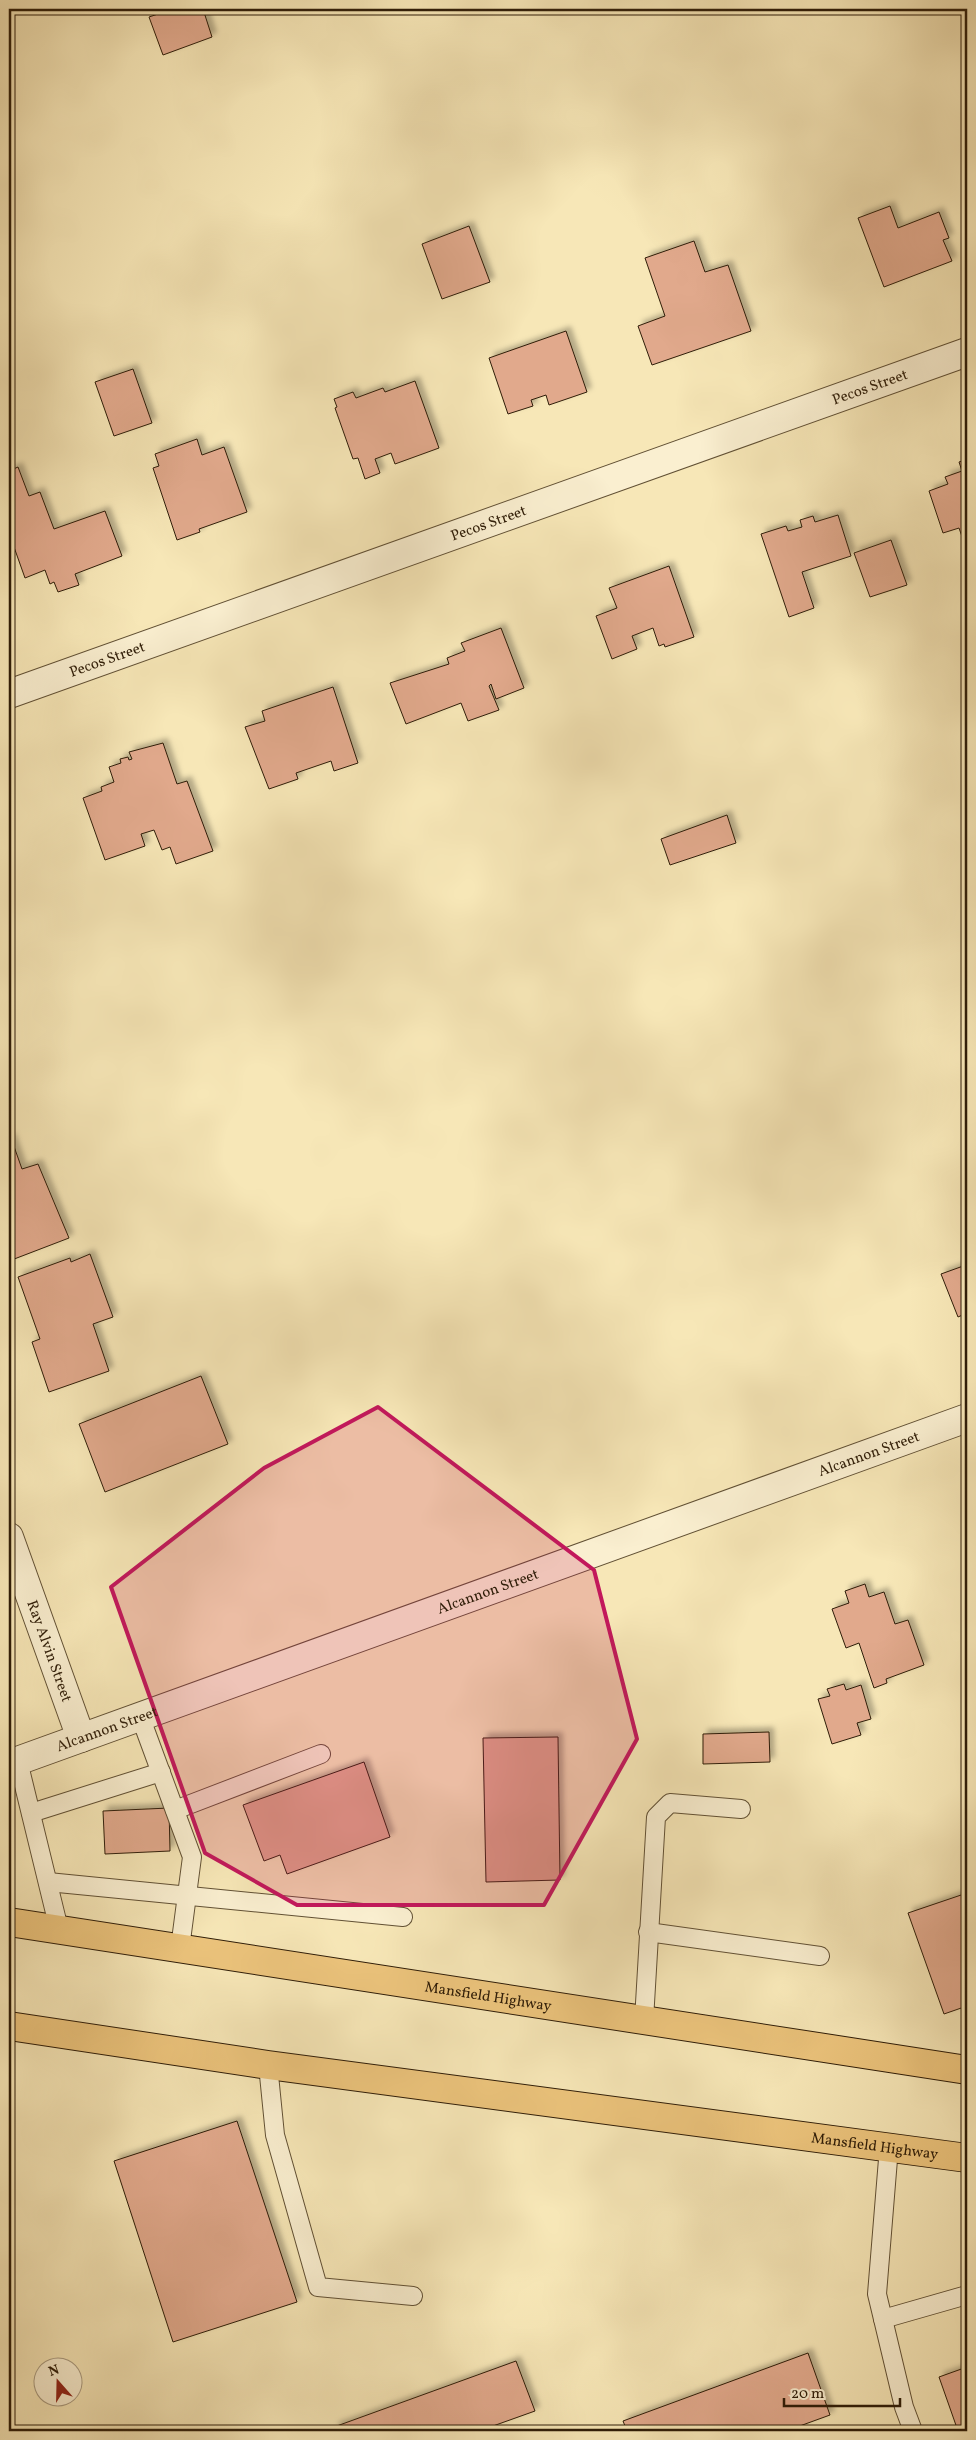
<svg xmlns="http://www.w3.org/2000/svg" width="976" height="2440" font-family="Vollkorn,serif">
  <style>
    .building { fill: #e1a98c; stroke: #2f1d08; filter: url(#shadow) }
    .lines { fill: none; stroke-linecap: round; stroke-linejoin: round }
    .lane-casing { stroke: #615034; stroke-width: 20 }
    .street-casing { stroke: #615034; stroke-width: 30 }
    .primary-casing { stroke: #2f1d08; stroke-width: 30 }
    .lane { stroke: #faefd0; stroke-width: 18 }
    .street { stroke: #faefd0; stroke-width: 28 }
    .primary { stroke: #ecc47c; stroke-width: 28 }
    .marked { fill: #c2185b; fill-opacity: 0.2; stroke: #c2185b; stroke-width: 4; stroke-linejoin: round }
    .labels { text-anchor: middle; stroke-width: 4; stroke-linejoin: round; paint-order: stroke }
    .street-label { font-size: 15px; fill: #2f1d08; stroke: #faefd0 }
  </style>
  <defs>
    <filter id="shadow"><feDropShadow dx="4.5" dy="-4.5" stdDeviation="2.5" flood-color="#0004"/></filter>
  </defs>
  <rect width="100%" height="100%" fill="#f7e7b7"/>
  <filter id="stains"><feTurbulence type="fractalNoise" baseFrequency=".004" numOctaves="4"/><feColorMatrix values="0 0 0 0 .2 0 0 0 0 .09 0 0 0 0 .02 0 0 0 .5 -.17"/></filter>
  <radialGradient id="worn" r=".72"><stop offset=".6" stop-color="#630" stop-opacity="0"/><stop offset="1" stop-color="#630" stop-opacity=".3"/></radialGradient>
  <g class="building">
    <polygon points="9,9 26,9 9,15"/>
    <polygon points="173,9 203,9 212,37 163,55 149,17"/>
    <polygon points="890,206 898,228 939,212 949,238 943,240 952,261 884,287 858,218"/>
    <polygon points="469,226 490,282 442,299 422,244"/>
    <polygon points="694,241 705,272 728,265 751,331 652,365 638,326 665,316 645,258"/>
    <polygon points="566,331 587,392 549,405 546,395 531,400 533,406 508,414 489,358"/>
    <polygon points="133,369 152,423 114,436 95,382"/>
    <polygon points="415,381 439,448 395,464 391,453 375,459 380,473 365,479 358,458 353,459 335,408 337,407 334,399 353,392 356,398 383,388 385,392"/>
    <polygon points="197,439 202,455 224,447 247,512 199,529 200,532 177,540 153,468 159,466 155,454"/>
    <polygon points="967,459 967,551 959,528 943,533 929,491 948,484 945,477 962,471 959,462"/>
    <polygon points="18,467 29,496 40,492 54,529 105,511 122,556 75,574 79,585 58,592 54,582 50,584 45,570 25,578 9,533 9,471"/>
    <polygon points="838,515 851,556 802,572 814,608 789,617 761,534 786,526 788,531 802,527 800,520 813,516 815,522"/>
    <polygon points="891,540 907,585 870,597 854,553"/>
    <polygon points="669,566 694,637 665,647 664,644 659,646 653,628 632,636 637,649 612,659 596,616 617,608 609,588"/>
    <polygon points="501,628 524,688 496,699 491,684 489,686 499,710 468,721 461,703 406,724 390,683 449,664 447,658 465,651 461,643"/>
    <polygon points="333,687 358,763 334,771 331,761 296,773 298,779 269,789 245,727 265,721 262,711"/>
    <polygon points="163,743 177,784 187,781 213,851 176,864 170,847 162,850 154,830 141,834 145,846 105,860 83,798 102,791 101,787 114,782 109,767 121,763 120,759 128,757 129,760 132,759 129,752"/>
    <polygon points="727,815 736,843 670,865 661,839"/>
    <polygon points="11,1138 22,1169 38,1164 69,1238 9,1261 9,1139"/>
    <polygon points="90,1254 113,1317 93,1324 109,1371 49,1392 32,1342 40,1339 18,1277 70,1258 71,1262"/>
    <polygon points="967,1258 967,1313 958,1317 941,1274 966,1265 963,1260"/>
    <polygon points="201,1376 228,1444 105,1492 79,1424"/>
    <polygon points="865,1584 869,1597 884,1592 895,1624 908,1620 924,1665 886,1679 887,1683 874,1688 859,1643 846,1648 832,1609 849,1603 845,1591"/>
    <polygon points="844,1684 846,1690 861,1685 871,1719 857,1723 861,1735 832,1744 818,1699 830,1696 827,1689"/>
    <polygon points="769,1732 770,1762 703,1764 703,1734"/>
    <polygon points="558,1737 560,1880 486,1882 483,1738"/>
    <polygon points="364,1762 390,1837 287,1874 280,1855 264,1861 243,1805"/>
    <polygon points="169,1808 170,1851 105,1854 103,1811"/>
    <polygon points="967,1893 967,2006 944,2014 908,1913"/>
    <polygon points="237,2121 297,2302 173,2342 114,2161"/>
    <polygon points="808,2353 830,2415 786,2431 627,2431 623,2421"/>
    <polygon points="516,2361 535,2411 479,2431 336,2431 334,2427"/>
    <polygon points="967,2367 967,2431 958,2431 939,2377"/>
  </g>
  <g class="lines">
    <g class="lane-casing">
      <g id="lane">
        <polyline points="140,1716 192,1857 180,1948"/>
        <polyline points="18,1761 59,1929"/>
        <polyline points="175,1810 321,1754"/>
        <polyline points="31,1813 161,1772"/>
        <polyline points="48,1882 403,1917"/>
        <polyline points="648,1932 820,1956"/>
        <polyline points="644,2020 656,1817 670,1803 741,1809"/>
        <polyline points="268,2065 275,2135 318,2287 413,2296"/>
        <polyline points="889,2147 877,2294 904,2407 913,2431"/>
        <polyline points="883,2319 967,2295"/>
      </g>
    </g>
    <g class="street-casing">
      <g id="street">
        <path id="s1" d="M9,694L967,352"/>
        <path id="s2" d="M9,1537L81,1738"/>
        <path id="s3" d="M9,1764L967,1418"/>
      </g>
    </g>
    <g class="primary-casing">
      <g id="primary">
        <path id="s4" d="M9,1922L967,2070"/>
        <path id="s5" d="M9,2026L268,2065L967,2158"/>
      </g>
    </g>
    <use href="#lane" class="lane"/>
    <use href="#street" class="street"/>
    <use href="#primary" class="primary"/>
  </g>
  <path class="marked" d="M378,1407L594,1570L637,1739L544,1905H297L205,1853L111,1587L264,1468Z"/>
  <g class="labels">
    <g class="street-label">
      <text dy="5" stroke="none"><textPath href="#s1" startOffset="914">Pecos Street</textPath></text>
      <text dy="5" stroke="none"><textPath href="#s1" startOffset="509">Pecos Street</textPath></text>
      <text dy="5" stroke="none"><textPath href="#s1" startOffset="104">Pecos Street</textPath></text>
      <text dy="5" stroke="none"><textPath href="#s3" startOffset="914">Alcannon Street</textPath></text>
      <text dy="5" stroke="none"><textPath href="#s3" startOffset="509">Alcannon Street</textPath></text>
      <text dy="5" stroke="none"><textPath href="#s2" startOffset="121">Ray Alvin Street</textPath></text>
      <text dy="5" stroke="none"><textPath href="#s3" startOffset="104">Alcannon Street</textPath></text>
      <text dy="5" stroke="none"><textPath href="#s4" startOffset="485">Mansfield Highway</textPath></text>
      <text dy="5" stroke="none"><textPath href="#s5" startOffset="874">Mansfield Highway</textPath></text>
    </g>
  </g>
  <rect width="976" height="2440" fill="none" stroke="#f7e7b7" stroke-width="30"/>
  <rect x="10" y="10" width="956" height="2420" fill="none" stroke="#2f1d08" stroke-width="2.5"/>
  <rect x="15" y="15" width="946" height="2410" fill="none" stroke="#2f1d08"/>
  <g transform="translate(58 2382) rotate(340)"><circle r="24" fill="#faefd0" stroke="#a99b80"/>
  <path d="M0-4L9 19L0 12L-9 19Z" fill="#8f2418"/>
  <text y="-8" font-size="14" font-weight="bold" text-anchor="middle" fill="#2f1d08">N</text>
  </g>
  <path d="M784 2398v8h116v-8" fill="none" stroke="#2f1d08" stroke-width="2.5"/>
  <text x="791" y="2398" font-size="15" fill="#2f1d08" stroke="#faefd0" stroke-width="4" paint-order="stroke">20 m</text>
  <rect width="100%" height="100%" filter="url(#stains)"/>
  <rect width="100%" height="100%" fill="url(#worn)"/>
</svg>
